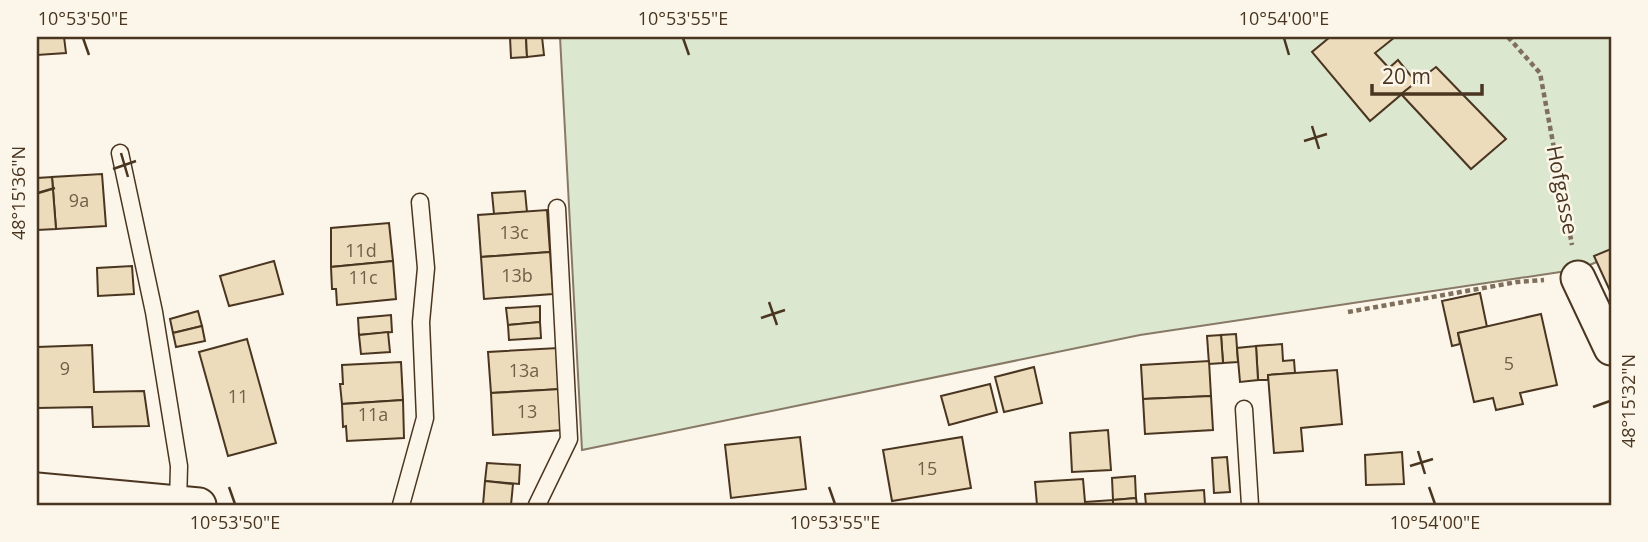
<svg xmlns="http://www.w3.org/2000/svg" width="1648" height="542" font-family="'Open Sans',sans-serif">
  <style>
    .green { fill: #dce7d0; stroke: #887966; stroke-width: 2 }
    .building { fill: #ecdcbc; stroke: #4a3520; stroke-width: 2 }
    .lines { fill: none; stroke-linecap: round; stroke-linejoin: round }
    .service-casing { stroke: #4a3520; stroke-width: 19 }
    .minor-casing { stroke: #4a3520; stroke-width: 37 }
    .path { stroke: #7f6f5c; stroke-width: 4.5; stroke-dasharray: 5 3.5; stroke-linecap: butt }
    .service { stroke: #fbf6e9; stroke-width: 16 }
    .minor { stroke: #fbf6e9; stroke-width: 33 }
    .ticks { fill: none; stroke: #4a3520; stroke-width: 2.5 }
    .labels { text-anchor: middle; stroke-width: 5; stroke-linejoin: round; paint-order: stroke }
    .number-label { font-size: 18px; fill: #725f47 }
    .street-label { font-size: 21px; fill: #4a3520; stroke: #fbf6e9 }
    .neatline { fill: none; stroke: #4a3520; stroke-width: 2.5 }
    .ticks-label { font-size: 18px; text-anchor: middle; fill: #4a3520 }
  </style>
  <rect width="100%" height="100%" fill="#fbf6e9"/>
  <polygon class="green" points="560,37 1611,37 1611,256 1580,269 1140,335 582,450"/>
  <g class="building">
    <polygon points="37,37 64,37 66,53 37,55"/>
    <polygon points="510,37 526,37 527,57 511,58"/>
    <polygon points="526,37 542,37 544,55 527,57"/>
    <polygon points="1330,37 1395,37 1375,53 1389,68 1398,60 1416,82 1370,121 1312,52"/>
    <polygon points="1436,67 1506,139 1471,169 1401,94"/>
    <polygon points="102,174 106,226 56,229 52,177"/>
    <polygon points="52,177 56,229 37,230 37,178"/>
    <polygon points="525,191 527,212 494,214 492,193"/>
    <polygon points="547,210 550,252 481,257 478,215"/>
    <polygon points="389,223 393,261 331,267 331,228"/>
    <polygon points="1611,249 1611,293 1594,256"/>
    <polygon points="550,252 553,294 484,299 481,257"/>
    <polygon points="274,261 283,294 229,306 220,276"/>
    <polygon points="393,261 396,299 337,305 336,289 332,289 331,267"/>
    <polygon points="132,266 134,294 98,296 97,268"/>
    <polygon points="1480,293 1487,327 1458,333 1460,344 1452,346 1442,301"/>
    <polygon points="540,306 540,322 508,325 506,308"/>
    <polygon points="198,311 202,326 173,333 170,319"/>
    <polygon points="1541,314 1557,385 1520,393 1523,404 1496,410 1493,398 1474,402 1458,333"/>
    <polygon points="391,315 392,332 359,335 358,318"/>
    <polygon points="540,322 541,338 509,340 508,325"/>
    <polygon points="202,326 205,341 176,347 173,333"/>
    <polygon points="388,332 390,352 361,354 359,335"/>
    <polygon points="1236,334 1238,362 1223,363 1221,335"/>
    <polygon points="1221,335 1223,363 1209,364 1207,336"/>
    <polygon points="247,339 276,443 228,456 199,352"/>
    <polygon points="1282,344 1283,361 1294,360 1295,373 1268,375 1268,380 1258,380 1256,346"/>
    <polygon points="92,345 94,392 144,391 149,426 93,427 92,407 37,408 37,347"/>
    <polygon points="1256,346 1258,380 1240,382 1237,348"/>
    <polygon points="558,348 561,389 491,393 488,352"/>
    <polygon points="1209,361 1211,396 1143,399 1141,365"/>
    <polygon points="401,362 403,400 342,404 340,384 343,384 342,365"/>
    <polygon points="1034,367 1042,403 1004,412 995,377"/>
    <polygon points="1337,370 1342,424 1301,428 1303,451 1274,453 1268,375"/>
    <polygon points="990,384 997,412 949,425 941,396"/>
    <polygon points="561,389 563,430 493,435 491,393"/>
    <polygon points="1211,396 1213,430 1145,434 1143,399"/>
    <polygon points="403,400 404,438 347,441 346,426 343,427 342,404"/>
    <polygon points="1108,430 1111,470 1072,472 1070,433"/>
    <polygon points="800,437 806,489 731,498 725,445"/>
    <polygon points="962,437 971,488 892,501 883,450"/>
    <polygon points="1402,452 1404,484 1366,485 1365,455"/>
    <polygon points="1227,457 1230,492 1214,493 1212,458"/>
    <polygon points="487,463 520,465 519,484 485,481"/>
    <polygon points="1135,476 1136,498 1113,500 1112,478"/>
    <polygon points="1083,479 1085,502 1113,500 1113,505 1037,505 1035,482"/>
    <polygon points="485,481 513,484 511,505 483,505"/>
    <polygon points="1204,490 1205,505 1146,505 1145,494"/>
    <polygon points="1136,498 1137,505 1113,505 1113,500"/>
  </g>
  <g class="lines">
    <g class="service-casing">
      <g id="service">
        <polyline points="120,153 154,312 179,466 178,503"/>
        <polyline points="1244,409 1250,505"/>
        <polyline points="401,505 425,418 421,322 426,268 420,202"/>
        <polyline points="537,505 569,439 557,208"/>
      </g>
    </g>
    <g class="minor-casing">
      <g id="minor">
        <polyline points="1578,278 1611,348"/>
        <polyline points="37,490 199,505"/>
      </g>
    </g>
    <g class="path">
      <polyline points="1508,37 1540,73 1572,245"/>
      <polyline points="1348,312 1517,282 1544,280"/>
    </g>
    <use href="#service" class="service"/>
    <use href="#minor" class="minor"/>
  </g>
  <path class="ticks" d="M83,38L89,55M683,38L689,55M1284,38L1289,55M1312,126L1319,149M1304,141L1327,134M121,153L128,177M113,169L136,161M38,193L55,188M769,302L777,325M761,318L785,310M1593,407L1610,401M1418,451L1425,474M1410,466L1433,459M229,487L235,504M829,487L835,504M1429,487L1435,504"/>
  <g class="labels">
    <g class="number-label">
      <text x="79" y="207">9a</text>
      <text x="514" y="239">13c</text>
      <text x="361" y="257">11d</text>
      <text x="517" y="282">13b</text>
      <text x="363" y="284">11c</text>
      <text x="1509" y="370">5</text>
      <text x="65" y="375">9</text>
      <text x="524" y="377">13a</text>
      <text x="238" y="403">11</text>
      <text x="527" y="418">13</text>
      <text x="373" y="421">11a</text>
      <text x="927" y="475">15</text>
    </g>
    <g class="street-label">
      <text transform="translate(1562 190) rotate(79)" y="7">Hofgasse</text>
    </g>
  </g>
  <rect width="1648" height="542" fill="none" stroke="#fbf6e9" stroke-width="77"/>
  <path d="M1372 84v10h110v-10" fill="none" stroke="#4a3520" stroke-width="3.5"/>
  <text x="1382" y="84" font-size="21" fill="#4a3520" stroke="#fbf6e9" stroke-width="5" paint-order="stroke">20 m</text>
  <rect x="38" y="38" width="1572" height="466" class="neatline"/>
  <g class="ticks-label">
    <text x="83" y="25">10°53'50"E</text>
    <text x="683" y="25">10°53'55"E</text>
    <text x="1284" y="25">10°54'00"E</text>
    <text transform="translate(19 193) rotate(-90)" y="6">48°15'36"N</text>
    <text transform="translate(1629 401) rotate(-90)" y="6">48°15'32"N</text>
    <text x="235" y="529">10°53'50"E</text>
    <text x="835" y="529">10°53'55"E</text>
    <text x="1435" y="529">10°54'00"E</text>
  </g>
</svg>
